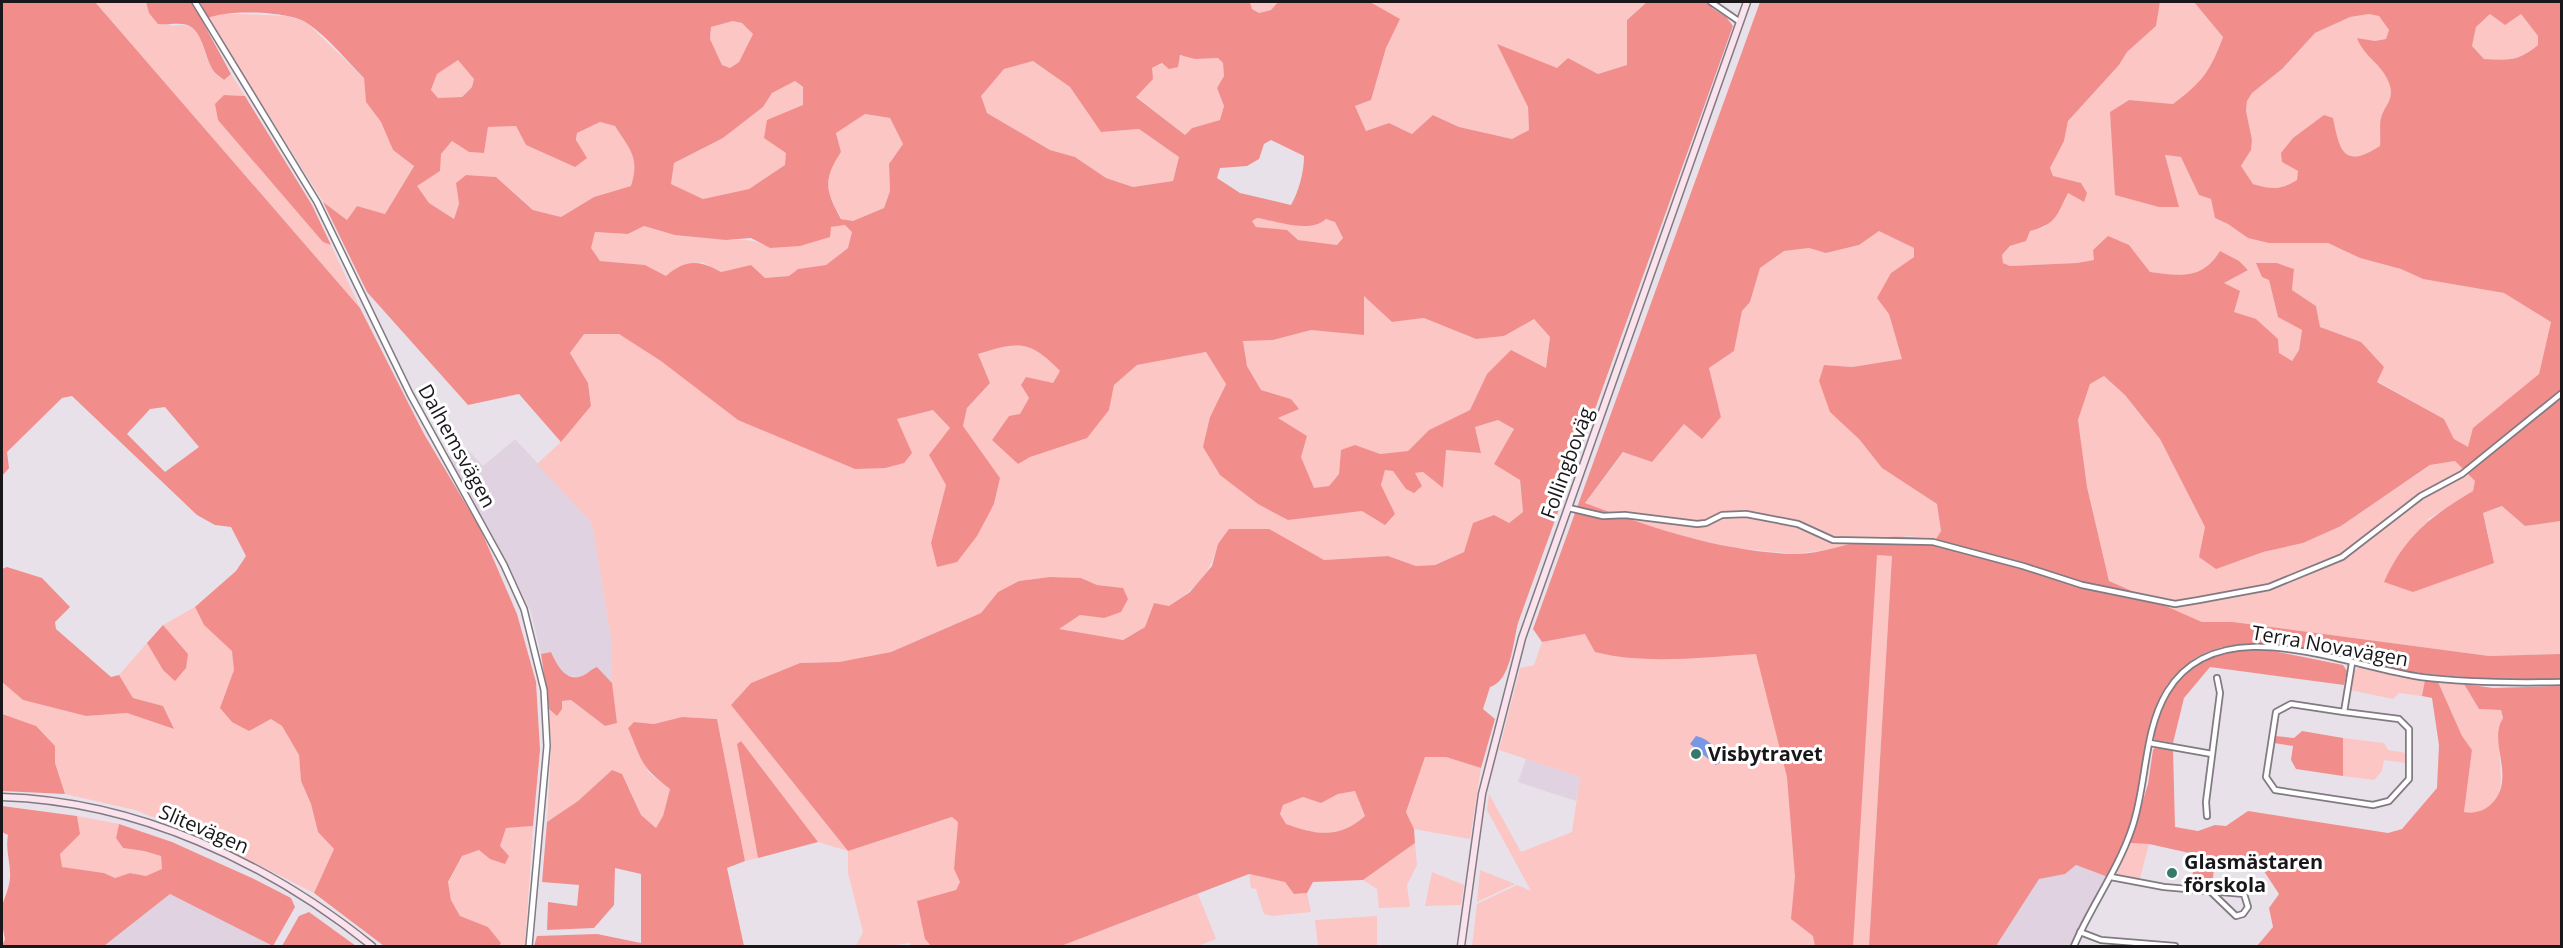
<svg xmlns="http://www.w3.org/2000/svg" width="2563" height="948" font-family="'Open Sans',sans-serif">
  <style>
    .built { fill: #e0d2e0 }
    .green { fill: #fbc6c4 }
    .forest { fill: #f18e8c; fill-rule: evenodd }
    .water { fill: #7898e6 }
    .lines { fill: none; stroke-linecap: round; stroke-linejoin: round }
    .minor-casing { stroke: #827a82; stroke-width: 8 }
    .tertiary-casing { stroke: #827a82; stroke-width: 8 }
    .secondary-casing { stroke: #827a82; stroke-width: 9 }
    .minor { stroke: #fff; stroke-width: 4.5 }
    .tertiary { stroke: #fff; stroke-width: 5 }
    .secondary { stroke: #fbe3ed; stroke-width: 6 }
    .poi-dot { fill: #367a6e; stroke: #fff; stroke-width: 2 }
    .labels { text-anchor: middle; stroke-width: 6; stroke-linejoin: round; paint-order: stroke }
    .street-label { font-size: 20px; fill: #1a171a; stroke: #fff }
    .poi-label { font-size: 20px; font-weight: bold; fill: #1a171a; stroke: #fff; text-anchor: start }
  </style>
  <rect width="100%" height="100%" fill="#e9e1ea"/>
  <g class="built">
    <polygon points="515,439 592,522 611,638 612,683 597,667 580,677 569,676 558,668 551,652 541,654 531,612 487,525 447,457 457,454 465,447 483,466"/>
    <polygon points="1526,759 1580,777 1576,801 1518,782"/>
    <polygon points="2076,865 2108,877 2071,946 1996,946 2038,879 2065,874"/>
    <polygon points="170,894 274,946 104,946"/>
  </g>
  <g class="green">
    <path d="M95,2H146L149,13L172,26C205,19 200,51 213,70C215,73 220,77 223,80L231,74L245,96L224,95L323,242L331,245L360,308Z"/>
    <polygon points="1250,2 1278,2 1271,10 1259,13 1252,9"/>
    <polygon points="1370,2 1647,2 1627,20 1627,65 1598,74 1568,58 1557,69 1498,45 1528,107 1529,130 1512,139 1459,127 1434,115 1412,134 1389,123 1366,131 1355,106 1371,100 1386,48 1399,19"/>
    <path d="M2160,2H2194L2223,37C2210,72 2202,82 2173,104L2129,100L2110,112L2113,149L2179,207L2165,155L2182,157L2199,195L2211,199L2215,218L2228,224L2248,238L2328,243L2360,258L2401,269L2423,279L2504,293L2551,322L2539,374L2474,428L2468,448L2454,439L2444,419L2377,381L2361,342L2320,327L2316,306L2292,290L2294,269L2277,263L2269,280L2278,317L2302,329L2299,350L2292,361L2278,353L2234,312L2224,283L2248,269L2220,251C2202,280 2180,276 2150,272L2129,245L2094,260L2077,263L2010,266L2003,263L2002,255L2011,246L2025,241L2030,231L2045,227L2068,193L2084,202L2053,176L2050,168L2064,141L2068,121L2119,65L2127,52L2156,26Z"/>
    <polygon points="217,13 287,16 306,22 364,78 366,102 381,122 393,150 414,165 385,214 357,206 347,220 323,202 208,18"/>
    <path d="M2369,14L2378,15L2389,30L2386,39L2375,41L2357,38C2363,56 2383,65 2389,83C2395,101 2385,104 2381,118C2379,126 2381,138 2381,146C2345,169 2340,153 2333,118L2282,162L2298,171L2297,180C2274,193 2253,194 2241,167L2251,150L2252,140L2246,111L2247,101L2252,93L2282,69L2315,33L2350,17Z"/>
    <path d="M2490,14H2521L2538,36V45C2517,62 2509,60 2484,59L2472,46L2476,27Z"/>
    <polygon points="733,21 742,23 753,34 739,62 730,68 722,65 710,39 711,27"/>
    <polygon points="1185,55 1195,59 1218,58 1223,63 1224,76 1217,88 1224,106 1220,120 1192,128 1185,135 1136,96 1152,79 1152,68"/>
    <polygon points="458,59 474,79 472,87 462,97 438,98 431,91 437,74"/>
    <polygon points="1033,61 1070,87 1101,132 1139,129 1179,157 1173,181 1133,187 1106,178 1075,157 1050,150 987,113 980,96 1004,69"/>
    <polygon points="795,81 803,88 803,105 785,165 749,189 703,199 671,184 674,163 723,138 763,107 772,93"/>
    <path d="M865,114L890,118L903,144L889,164L890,191L884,208L853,221L842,219C826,191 822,181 841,152L836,132Z"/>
    <path d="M600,122L615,126C630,150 640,157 631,186L594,197L561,217L534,210L496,177L466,175L456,183L459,204L454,219L429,203L416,186L439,171L441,154L452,141L469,152L484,153L488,127L516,126L526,145L575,167L577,133Z"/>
    <polygon points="1257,218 1309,226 1326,219 1335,222 1343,238 1337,245 1297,240 1287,230 1256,227 1252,221"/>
    <path d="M845,225L853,232L848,248L826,265L798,269L789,276L765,278L751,265L721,272L702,262L666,277L645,265L600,261L590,248L595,232L628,234L644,226C669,233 693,237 720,239C743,242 747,236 771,248L831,227Z"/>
    <polygon points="1879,230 1914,248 1914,257 1891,273 1889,314 1903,359 1851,367 1825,365 1859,439 1882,468 1937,504 1941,531 1936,540 1910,536 1873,539 1835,549 1794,554 1736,548 1663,532 1585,503 1624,452 1652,462 1684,424 1716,422 1721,417 1709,368 1734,351 1742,311 1750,302 1760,268 1784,251 1809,248 1827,253 1859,245"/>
    <polygon points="1364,295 1392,322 1424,318 1476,339 1504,336 1534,318 1550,337 1546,368 1487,374 1470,410 1429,430 1408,451 1380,454 1341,450 1339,474 1329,486 1314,489 1301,457 1277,418 1298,409 1291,399 1261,390 1247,366 1243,340 1273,340 1311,330 1364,334"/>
    <path d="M583,334H619L810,449L855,469L912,453L896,419L933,410L950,428L939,471L946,485L931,543L937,567L994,505L1000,478L963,426L967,408L990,383L978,354C1018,342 1029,339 1060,371L1053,383L1021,385L1029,398L1020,415L1009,416L992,440L1018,464L1109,410L1114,385L1137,365L1206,352L1226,383L1210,417L1288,519L1362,511L1395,514L1381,485L1385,469L1393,471L1406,489L1415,473L1423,472L1443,488L1445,450L1481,452L1475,427L1498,420L1514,429L1523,512L1509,523L1470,537L1464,552L1434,565L1416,566L1388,556L1324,560L1296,545L1218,544C1210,575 1195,589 1169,606L1154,603L1145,627L1122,640L1058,629L1080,615L1104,618L1123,588L1097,585L1081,578L1050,577L1019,581L998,592L981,613L891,652L839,662L800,663L751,683L731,705L848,851L953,817L958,822L954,869L961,882L925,939L931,946H912L909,943L891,946H856L863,932L848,873V851L818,842L741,741L737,744L758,858L745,861L717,719L682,717L654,724L634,722L628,728L649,773L670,789L663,816L656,828L641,815L630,790L612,770L578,801L547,822L551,747L549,709L557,716L562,701L571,700L605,726L617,723L612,698L611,638L592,523L537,464L561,442L591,406L588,383L570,353Z"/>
    <polygon points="2104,376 2125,395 2160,439 2205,527 2200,557 2263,552 2303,543 2341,526 2431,465 2455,461 2476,481 2473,491 2427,520 2490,542 2483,513 2503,506 2525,526 2561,521 2561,654 2489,656 2233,622 2202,622 2109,581 2087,487 2078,420 2090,384"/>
    <polygon points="1877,555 1892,555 1869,946 1472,946 1477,904 1517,885 1531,891 1487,810 1489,794 1521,852 1572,832 1580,777 1499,750 1520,668 1534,665 1542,642 1586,634"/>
    <polygon points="195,607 204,625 232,650 249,731 271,719 282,726 299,755 301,781 311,804 318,832 334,849 314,893 208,839 135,810 65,794 55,763 55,746 2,714 2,682 23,700 86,716 127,713 173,729 163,706 133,698 119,675 147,643 163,670 188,654 163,625"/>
    <polygon points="2359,667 2425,680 2422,696 2399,693 2393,699 2350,690 2352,673"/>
    <path d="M2438,682L2464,684L2479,709L2501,710L2503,718C2487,743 2526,820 2464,813L2472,750L2462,736Z"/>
    <polygon points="2343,738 2384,743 2388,750 2406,753 2406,763 2384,760 2382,771 2374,780 2343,776"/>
    <polygon points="1425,757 1446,757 1481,768 1470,839 1414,829 1406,812"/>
    <path d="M1355,791L1365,816C1339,839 1316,835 1286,824L1280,814L1283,805L1303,797L1321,803L1338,794Z"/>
    <polygon points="77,816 119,824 116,838 123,848 144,851 161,856 162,869 146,876 130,873 115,878 104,873 61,867 60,854 79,834"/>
    <polygon points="533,826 525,946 499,946 501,943 488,927 460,916 451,900 448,883 462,856 480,850 490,859 500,846 506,827"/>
    <polygon points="1415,843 1417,865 1407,885 1410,907 1379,908 1377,889 1363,880"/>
    <polygon points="2130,843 2149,844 2139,882 2119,877 2117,874"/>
    <polygon points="1480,870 1515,884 1477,902"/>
    <polygon points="1432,872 1464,885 1461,905 1425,906"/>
    <polygon points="1249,874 1285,882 1294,894 1307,893 1311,912 1272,916 1264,914 1256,889 1251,888"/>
    <polygon points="1198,894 1216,939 1198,946 1061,946"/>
    <polygon points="1377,916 1377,946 1318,946 1315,920"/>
  </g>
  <g class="forest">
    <path d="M2,2H95L360,308L424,434L480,528L517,614L536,682L540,750L533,826L506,828L500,846L509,856L505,864L490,859L479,850L462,856L448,882L451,900L460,916L488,927L501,943L499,946H384L314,893L334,849L318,832L311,804L301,781L299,755L282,726L271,719L249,731L232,722L220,708L234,670L232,651L204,625L195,607L236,571L246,556L231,527L215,525L197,515L72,396L62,398L7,452L9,468L2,476ZM165,407L199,447L165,472L127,434L150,409Z"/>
    <path d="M146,2H192L231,74L224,80C220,77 215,73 213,70C204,57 203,25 182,24C174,23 167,25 158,24L149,13Z"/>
    <path d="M200,2H1250L1252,9L1259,13L1271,10L1278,2H1370L1400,19L1386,48L1371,100L1355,106L1366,131L1389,123L1412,134L1433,115L1459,127L1512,139L1529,130L1528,107L1497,44L1557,68L1568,58L1598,74L1627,65V20L1647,2H1710L1712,8L1726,17L1733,26L1518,623C1513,642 1511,681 1490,687L1483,709L1495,719L1481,768L1446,757H1425L1406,812L1414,829L1415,843L1363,880L1313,882L1307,893L1294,894L1285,882L1249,874L1061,946H931L925,939L917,901L956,890L960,882L954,869L958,822L952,817L848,851L731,705L751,683L800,663L839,662L891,652L981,613L998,592L1019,581L1050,577L1081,578L1097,585L1123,588L1128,599L1121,612L1104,618L1080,615L1059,629L1123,640L1145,627L1154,603L1169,606L1190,592L1212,566L1218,544L1229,529H1269L1324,560L1388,556L1416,566L1435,565L1464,552L1473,523L1494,515L1509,523L1523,512L1520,480L1494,464L1514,429L1498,420L1475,427L1481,453L1446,450L1443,488L1423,472L1415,473L1422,486L1414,493L1406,489L1393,471L1385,470L1381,485L1395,514L1385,525L1362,511L1288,520L1258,504L1220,475L1203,447L1210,417L1226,384L1206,352L1137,365L1114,385L1109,410L1087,438L1030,457L1018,464L992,440L1009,416L1020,414L1029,398L1021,385L1026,377L1053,383L1060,371C1029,339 1018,342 978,354L990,383L967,408L963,426L1000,478L994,504L977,536L957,562L937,567L931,543L946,485L929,455L950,428L933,410L897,419L912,453L904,463L885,468L855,469L738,420L661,361L619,334H584L570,353L588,383L591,406L561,442L519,394L468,405L367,292L323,202L347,220L357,206L385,214L414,166L393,150L381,122L366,102L364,78C346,60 328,37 307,23C290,11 227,9 208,18ZM733,21L742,23L753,34L739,62L730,68L722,65L710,39L711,27ZM1180,55L1195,59L1218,58L1223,63L1224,76L1217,88L1224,106L1220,120L1192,128L1185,135L1136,97L1153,79L1152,68L1162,63L1169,69L1178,67ZM458,60L474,79L472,87L462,97L438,98L431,90L437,74ZM1033,61L1070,87L1101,132L1139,129L1179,157L1173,181L1133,187L1106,178L1075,157L1050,150L987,113L981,96L1004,69ZM795,81L803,87V105L767,120L764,138L786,153L785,165L749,189L703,199L671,184L674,163L723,138L763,107L772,93ZM865,114L890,118L903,144L889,164L890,191L884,208L853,221L841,219C826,191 822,181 841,152L836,133ZM600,122L615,126C630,150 640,157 631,186L594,197L561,217L533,210L496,177L466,175L456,183L459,204L454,219L429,203L417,186L440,171L441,154L452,141L469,152L484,153L488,127L516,126L526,145L575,167L587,158L576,140L577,133ZM1271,140L1304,156C1304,172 1299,191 1291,205L1240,193L1217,178L1220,168L1247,166L1259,159L1264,144ZM1257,218C1277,221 1310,234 1326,219L1335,222L1343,238L1337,245L1298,240L1287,230L1256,227L1252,221ZM845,225L852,232L848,248L826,265L798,269L789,276L765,278L751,265L721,272C699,260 686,259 666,276L645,265L600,261L591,248L595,232L628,234L644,226L675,235L726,240L751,238L770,248L800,246L830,237L831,227ZM1364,296L1392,322L1424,318L1476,339L1504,336L1534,319L1550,337L1546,368L1511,350L1487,374L1470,410L1429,430L1408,451L1380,454L1355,445L1341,450L1339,474L1329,486L1314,488L1301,457L1307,436L1278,418L1299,409L1291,399L1261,390L1247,366L1243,341L1273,340L1311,330L1364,335ZM1355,791L1365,816C1339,839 1316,835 1286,824L1280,814L1283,805L1303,797L1321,803L1338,794Z"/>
    <path d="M1760,2H2160L2156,26L2127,52L2119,65L2068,121L2064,141L2050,168L2053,176L2081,183L2087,193L2084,202L2068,193C2056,216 2057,224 2030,231L2026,241L2010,246L2002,255L2003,263L2010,266L2077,263L2094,260L2093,250L2108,236L2129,245L2150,272C2181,276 2202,280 2220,251L2239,261L2248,270L2224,283L2240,291L2234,312L2256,319L2278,339L2279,353L2292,361L2299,350L2302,330L2278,317L2269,280L2262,277L2256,263H2277L2294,269L2292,290L2316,306L2320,327L2361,342L2384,367L2377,382L2444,419L2454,439L2468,447L2473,428L2539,374L2551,322L2504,293L2423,279L2401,269L2360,258L2328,243H2269L2248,238L2228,224L2215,218L2211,199L2199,195L2181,157L2165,155L2179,207H2159L2115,195L2110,112L2129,100L2173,104C2202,82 2210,72 2223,37L2194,2H2561V521L2525,526L2502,506L2483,513L2494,563L2413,592L2384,582C2404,537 2432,515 2473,491L2475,481L2455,461L2430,465L2341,526L2303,543L2263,552L2216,569L2199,557L2205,527L2160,439L2125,395L2104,376L2090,384L2078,420L2087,487L2109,581L2202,622H2233L2489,656L2561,654V679C2514,679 2468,679 2421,673C2339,664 2210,598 2159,699C2145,728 2147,762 2140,792C2134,822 2121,849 2108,877L2076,865L2065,874L2039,879L1996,946H1869L1892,556L1877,555L1853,946H1815L1813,936L1791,919L1795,877L1787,777L1756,654C1703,657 1647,665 1595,652L1585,634L1542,642L1533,629ZM2369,14L2379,16L2389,30L2386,39L2375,41L2357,38C2363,56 2383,65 2389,83C2395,100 2385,104 2381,118C2379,126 2381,138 2380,146C2344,169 2340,152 2333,118L2324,115L2293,138L2281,153L2282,162L2298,171L2297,180C2280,190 2272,190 2253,184L2241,166L2251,150L2252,140L2246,111L2247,101L2252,93L2282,69L2315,33L2350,17ZM2490,14L2505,25L2521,14L2538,36V45C2517,62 2509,60 2484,59L2472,46L2476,27ZM1879,231L1914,248V257L1891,273L1877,298L1889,314L1902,359L1852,367L1824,365L1819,381L1830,412L1859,439L1882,468L1937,504L1941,531L1936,539C1915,537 1894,535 1873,539C1846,543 1820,555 1792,554C1720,551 1652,528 1585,503L1623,452L1652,462L1684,424L1702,439L1721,417L1709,368L1734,351L1742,311L1750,302L1760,268L1784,251L1809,248L1826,253L1859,245Z"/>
    <polygon points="224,95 245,96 312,205 331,245 323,242 218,120 215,104"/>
    <polygon points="7,567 42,578 70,607 55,622 56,629 111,677 119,675 133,698 163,706 174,729 127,713 86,716 23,700 2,682 2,569"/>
    <polygon points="163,625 188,654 186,668 175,681 163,670 147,643"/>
    <path d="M2249,649L2273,651L2343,665L2347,671L2344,685L2210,667L2184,698L2173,743L2155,740L2153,737C2161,702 2180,666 2217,654C2227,651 2239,651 2249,649Z"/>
    <path d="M551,652C556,663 564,680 579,677C585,676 591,669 597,667L612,683L617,723L605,726L571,700L562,701V709L557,716L549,709L541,654Z"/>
    <path d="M2425,680L2438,682L2462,736L2472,750L2464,812C2482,816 2500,802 2502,782C2505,760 2491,737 2503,718L2501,710L2479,709L2464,684L2493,688L2561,686V946H2257L2273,927L2269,908L2279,894L2258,862L2215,857L2212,889L2192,886L2194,854L2149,844L2130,843L2148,784L2153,750L2156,746L2173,749L2175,827L2198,831L2215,825L2226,826L2248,811L2388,833L2402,829L2437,788L2439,745L2432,698L2422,696Z"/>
    <polygon points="2,714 36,726 55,746 55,763 65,794 2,791"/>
    <path d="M682,717L717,719L745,861L727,868L744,946H534L537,936L597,934L641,943V874L615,868L614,905L594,928L547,930L548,902L577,906L579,885L542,882L547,822L578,801L612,770L622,774L641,815L656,828L663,816L670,789C639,765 643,762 628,728L634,722L654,724Z"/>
    <polygon points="2302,731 2343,738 2343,776 2296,769 2291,760 2293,746 2274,743 2275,736 2294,738"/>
    <polygon points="741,741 818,842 758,858 737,744"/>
    <path d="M2,806L77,816L80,834L60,854L62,867L104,873L115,878L130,873L146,876L162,869L161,856L144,851L123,848L116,838L119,824L172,842L254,879L291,898L295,907L273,946L170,894L104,946H2L5,939C3,929 0,917 2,906C5,896 9,889 10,878C11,863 5,850 8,835L2,832Z"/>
    <polygon points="309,912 356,946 282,946 299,916"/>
  </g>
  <path class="water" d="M1696,736C1710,739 1716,749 1723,761L1716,765L1690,744Z"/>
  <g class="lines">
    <g class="minor-casing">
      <g id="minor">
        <polyline points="1711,2 1740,22"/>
        <polyline points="1569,508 1603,516 1625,515 1697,524 1706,523 1722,515 1746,514 1798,524 1833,540 1933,542 2023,566 2082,585 2175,604 2199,600 2269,587 2342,557 2421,496 2462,474 2562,393"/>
        <polyline points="2344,712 2399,719 2409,729 2409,779 2389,801 2373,805 2275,790 2266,777 2276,712 2291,704 2344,712 2352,663"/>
        <polyline points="2150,743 2212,754"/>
        <polyline points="2207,816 2206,802 2220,693 2217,678"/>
        <polyline points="2111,877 2164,887 2210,891 2236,916 2243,914 2248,907 2244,894 2210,891"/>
        <polyline points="2080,932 2101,940 2175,946"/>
        <path d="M2074,946C2091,906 2118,870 2132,828C2147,785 2143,732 2167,692C2218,607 2344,666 2421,677C2468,683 2514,683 2562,682"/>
      </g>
    </g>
    <g class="tertiary-casing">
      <polyline id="tertiary" points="195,2 317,202 410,394 504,565 524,609 544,690 547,746 529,946"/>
    </g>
    <g class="secondary-casing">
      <g id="secondary">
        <path d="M2,797C137,801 268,862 372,946"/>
        <polyline points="1461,946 1482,794 1522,638 1747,2"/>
      </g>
    </g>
    <use href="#minor" class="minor"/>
    <use href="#tertiary" class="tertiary"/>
    <use href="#secondary" class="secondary"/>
  </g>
  <g class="poi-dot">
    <circle cx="1696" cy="754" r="6"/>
    <circle cx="2172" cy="873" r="6"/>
  </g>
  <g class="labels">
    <g class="street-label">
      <text transform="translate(457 446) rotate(61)" y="7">Dalhemsvägen</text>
      <text transform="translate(1567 463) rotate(-70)" y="7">Follingboväg</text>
      <text transform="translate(2330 646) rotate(10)" y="7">Terra Novavägen</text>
      <text transform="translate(204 829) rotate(23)" y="7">Slitevägen</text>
    </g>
    <g class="poi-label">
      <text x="1708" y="761">Visbytravet</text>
      <text x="2184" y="869">Glasmästaren<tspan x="2184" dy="23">förskola</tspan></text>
    </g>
  </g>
  <rect width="2563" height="948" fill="none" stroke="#1a171a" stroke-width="6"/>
</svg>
